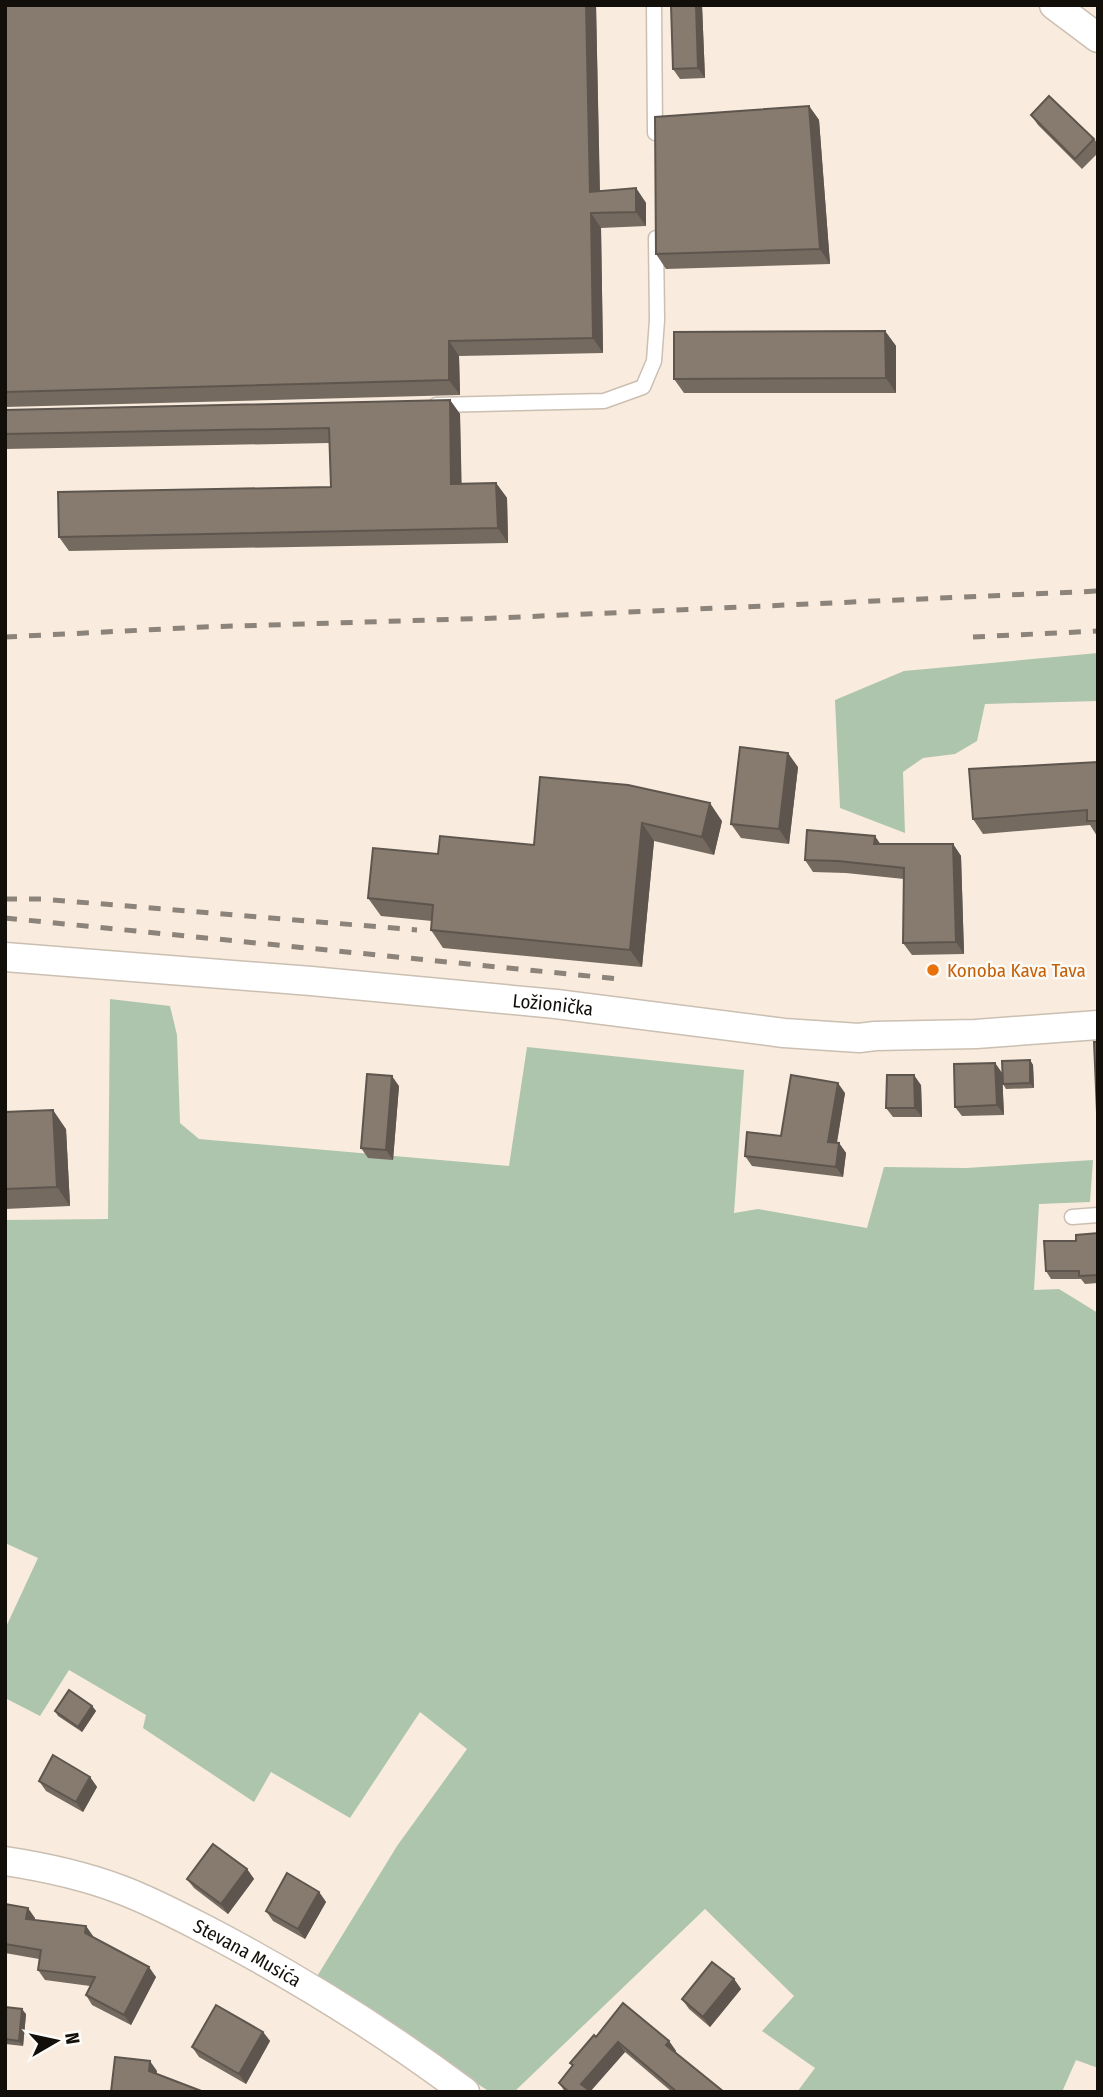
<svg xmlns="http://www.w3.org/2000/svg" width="1103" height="2097" font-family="'Fira Sans Condensed',sans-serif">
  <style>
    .green { fill: #adc5ad }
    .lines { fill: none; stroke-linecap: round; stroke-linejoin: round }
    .lane-casing { stroke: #cbbfb2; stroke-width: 17 }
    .street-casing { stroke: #cbbfb2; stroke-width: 31 }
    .lane { stroke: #fff; stroke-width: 14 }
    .street { stroke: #fff; stroke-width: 28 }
    .rail { stroke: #8c837a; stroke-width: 5; stroke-dasharray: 12 12; stroke-linecap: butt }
    .wall { fill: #746a5f }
    .shaded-wall { fill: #5e564e }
    .building { fill: #877b6f; stroke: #5e564e; stroke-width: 2 }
    .food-dot { fill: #e8710a; stroke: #fdfbf8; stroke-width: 2.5 }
    .labels { text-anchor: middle; stroke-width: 5; stroke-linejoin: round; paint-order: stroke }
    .food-label { font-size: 19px; fill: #c56008; stroke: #fdfbf8; text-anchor: start }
    .street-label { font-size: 19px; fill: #120e0a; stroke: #fdfbf8 }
  </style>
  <rect width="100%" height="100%" fill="#f9ecde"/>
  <g class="green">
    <polygon points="1098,653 1098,701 985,704 977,741 955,754 923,758 903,772 905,833 840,808 835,700 904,671"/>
    <polygon points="110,999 170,1006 177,1035 180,1123 199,1139 509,1166 527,1047 744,1070 734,1213 758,1209 867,1228 884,1167 966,1168 1093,1160 1090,1202 1039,1204 1034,1290 1059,1289 1098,1313 1098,2068 1076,2060 1062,2092 797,2092 815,2068 762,2031 794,1996 705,1909 514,2092 490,2092 316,1978 397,1846 467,1749 420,1712 350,1818 271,1772 254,1802 143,1728 146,1715 69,1670 40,1716 5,1698 5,1629 38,1558 5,1543 5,1220 108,1219"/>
  </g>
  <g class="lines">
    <g class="lane-casing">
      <g id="lane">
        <polyline points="654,5 655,133"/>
        <polyline points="436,405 604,401 643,387 654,361 657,320 656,238"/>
        <polyline points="1072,1217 1098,1215"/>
      </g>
    </g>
    <g class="street-casing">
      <g id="street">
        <polyline points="1054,5 1098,38"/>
        <path id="s1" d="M5,957L311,981L556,1004L784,1033L859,1038L875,1036L976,1034L1098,1025"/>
        <path id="s2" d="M5,1861C44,1867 82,1875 119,1889C152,1901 185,1919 216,1935C303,1981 386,2033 465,2092"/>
      </g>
    </g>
    <use href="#lane" class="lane"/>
    <use href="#street" class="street"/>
    <g class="rail">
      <polyline points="5,637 204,627 497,618 1098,591"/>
      <polyline points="973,637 1098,631"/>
      <polyline points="5,899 42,899 417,930"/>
      <polyline points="5,918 619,979"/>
    </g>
  </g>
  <g class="wall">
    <polygon points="5,5 596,5 600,191 636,188 646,203 646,226 601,228 603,353 459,356 460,395 5,407"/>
    <polygon points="671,5 702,5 705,78 680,79 673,69"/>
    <polygon points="809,106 819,120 830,264 666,269 656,254"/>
    <polygon points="1031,115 1094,139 1098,144 1098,153 1082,169 1038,125"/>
    <polygon points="885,331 896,346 896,393 684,393 674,379"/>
    <polygon points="450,400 460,414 461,484 496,483 507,498 508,543 69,551 59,537 331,487 329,443 5,449 5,410"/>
    <polygon points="1098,762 1097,836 1090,825 983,834 973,819"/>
    <polygon points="798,767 789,844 741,838 731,824"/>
    <polygon points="540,777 722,821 714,855 654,841 642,967 443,948 431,930 432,921 381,916 368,898 438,854 534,845"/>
    <polygon points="881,844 953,844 961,856 964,954 912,955 903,943 904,879 846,873 813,872 805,860"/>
    <polygon points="1030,1060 1033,1065 1034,1088 1006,1089 1003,1084"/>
    <polygon points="995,1063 1002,1073 1004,1115 962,1116 955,1107"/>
    <polygon points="921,1085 922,1117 893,1117 886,1108"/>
    <polygon points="399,1086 393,1160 368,1158 361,1148"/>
    <polygon points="845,1093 837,1143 839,1143 846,1153 843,1177 752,1166 745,1156 781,1136"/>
    <polygon points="5,1112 66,1129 70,1206 5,1209"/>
    <polygon points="1098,1233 1098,1283 1085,1284 1081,1279 1051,1279 1046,1271"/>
    <polygon points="92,1706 96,1711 82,1732 58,1716 55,1711"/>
    <polygon points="90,1777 97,1787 83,1812 46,1791 39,1781"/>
    <polygon points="247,1869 254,1879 228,1914 194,1888 187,1879"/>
    <polygon points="319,1892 326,1902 305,1939 273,1921 266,1911"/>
    <polygon points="5,1904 35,1918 34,1920 86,1926 93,1937 156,1977 131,2025 92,2005 86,1995 90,1986 45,1980 38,1970 39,1959 5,1953"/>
    <polygon points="734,1979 741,1989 710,2027 689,2009 682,1999"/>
    <polygon points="5,2007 26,2014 23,2046 5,2044"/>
    <polygon points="263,2032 270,2041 246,2084 199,2057 192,2047"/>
    <polygon points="596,2037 669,2041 676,2051 675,2053 724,2092 672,2092 625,2052 590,2091 591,2092 565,2092 559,2083 572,2066 570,2063"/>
  </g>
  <g class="shaded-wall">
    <polygon points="586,5 596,5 600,207 590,192"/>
    <polygon points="696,5 702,5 705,78 698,68"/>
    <polygon points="809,106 819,120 830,264 820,249"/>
    <polygon points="636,188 646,203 646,226 636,212"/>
    <polygon points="591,213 601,228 603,353 593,338"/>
    <polygon points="885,331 896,346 896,393 886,378"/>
    <polygon points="449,341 459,356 460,395 449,380"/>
    <polygon points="450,400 460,414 462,499 451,484"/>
    <polygon points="496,483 507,498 508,543 498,528"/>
    <polygon points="5,506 7,508 7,576 5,573"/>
    <polygon points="788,753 798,767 789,844 779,829"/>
    <polygon points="710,803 722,821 714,855 702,837"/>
    <polygon points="642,823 654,841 642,967 630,950"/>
    <polygon points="875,836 883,848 874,844"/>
    <polygon points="953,844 961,856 964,954 956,942"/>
    <polygon points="1030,1060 1033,1065 1034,1088 1030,1083"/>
    <polygon points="995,1063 1002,1073 1004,1115 997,1105"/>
    <polygon points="914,1075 921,1085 922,1117 915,1108"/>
    <polygon points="392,1076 399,1086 393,1160 386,1150"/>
    <polygon points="838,1083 845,1093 835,1152 828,1142"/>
    <polygon points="53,1110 66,1129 70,1206 57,1187"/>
    <polygon points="839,1143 846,1153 843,1177 836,1167"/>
    <polygon points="92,1706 96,1711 82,1732 78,1727"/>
    <polygon points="90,1777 97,1787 83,1812 76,1802"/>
    <polygon points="247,1869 254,1879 228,1914 221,1904"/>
    <polygon points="319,1892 326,1902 305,1939 298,1929"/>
    <polygon points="28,1908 35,1918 33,1929 26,1919"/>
    <polygon points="86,1926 93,1936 92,1943 85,1933"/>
    <polygon points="149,1967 156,1977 131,2025 124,2015"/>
    <polygon points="734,1979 741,1989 710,2027 703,2017"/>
    <polygon points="22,2009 26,2014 23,2046 19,2041"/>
    <polygon points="263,2032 270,2041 246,2084 239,2074"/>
    <polygon points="669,2041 676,2051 673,2055 666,2045"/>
    <polygon points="618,2042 625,2052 590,2092 581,2084"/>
    <polygon points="150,2061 157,2071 156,2081 149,2071"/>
  </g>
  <g class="building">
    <polygon points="5,5 586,5 590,192 636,188 636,212 591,213 593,338 449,341 449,380 5,392"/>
    <polygon points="671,5 696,5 698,68 673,69"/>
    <polygon points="1049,96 1094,139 1075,159 1031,115"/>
    <polygon points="809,106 820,249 656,254 655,117"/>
    <polygon points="885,331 886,378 674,379 674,332"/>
    <polygon points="450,400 451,484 496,483 498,528 59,537 58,492 331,487 329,428 5,434 5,410"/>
    <polygon points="740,747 788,753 779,829 731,824"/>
    <polygon points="1098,762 1098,821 1087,821 1087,810 973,819 969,769"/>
    <polygon points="540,777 628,785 710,803 702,837 642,823 630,950 431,930 433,905 368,898 373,848 438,854 440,836 534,845"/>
    <polygon points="807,830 875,836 874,844 953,844 956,942 903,943 904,868 838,861 805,860"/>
    <polygon points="1094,1042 1098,1042 1098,1112 1097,1112"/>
    <polygon points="1030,1060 1030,1083 1003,1084 1002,1061"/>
    <polygon points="995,1063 997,1105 955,1107 954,1064"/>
    <polygon points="367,1074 392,1076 386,1150 361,1148"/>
    <polygon points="791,1075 838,1083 828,1142 839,1143 836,1167 745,1156 747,1132 781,1136"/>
    <polygon points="887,1075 914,1075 915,1108 886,1108"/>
    <polygon points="53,1110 57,1187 5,1189 5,1112"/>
    <polygon points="1098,1233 1098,1275 1079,1276 1079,1271 1046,1271 1044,1241 1076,1241 1076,1235"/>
    <polygon points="69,1690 92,1706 78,1727 55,1711"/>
    <polygon points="53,1755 90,1777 76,1802 39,1781"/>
    <polygon points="213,1844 247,1869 221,1904 187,1879"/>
    <polygon points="287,1873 319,1892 298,1929 266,1911"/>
    <polygon points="5,1904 28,1908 26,1919 86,1926 85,1933 149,1967 124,2015 86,1995 95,1977 38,1970 41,1950 5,1944"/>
    <polygon points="712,1962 734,1979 703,2017 682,1999"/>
    <polygon points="623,2003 669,2041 666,2045 724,2092 677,2092 618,2042 581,2084 591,2092 569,2092 559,2083 573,2065 570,2063 594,2035 596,2037"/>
    <polygon points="216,2005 263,2032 239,2074 192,2047"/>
    <polygon points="5,2007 22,2009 19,2041 5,2039"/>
    <polygon points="115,2057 150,2061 149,2071 204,2092 111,2092"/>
  </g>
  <circle class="food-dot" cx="933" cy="970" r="7"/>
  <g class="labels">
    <g class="food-label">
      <text x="947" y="977">Konoba Kava Tava</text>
    </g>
    <g class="street-label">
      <text dy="7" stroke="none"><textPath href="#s1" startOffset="550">Ložionička</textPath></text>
      <text dy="7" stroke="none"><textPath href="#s2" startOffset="261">Stevana Musića</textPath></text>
    </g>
  </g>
  <rect width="1103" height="2097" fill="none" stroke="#120e0a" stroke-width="14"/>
  <g transform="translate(56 2041) rotate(81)" stroke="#fdfbf8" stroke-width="5" paint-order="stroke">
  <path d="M0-5L12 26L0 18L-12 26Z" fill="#120e0a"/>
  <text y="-10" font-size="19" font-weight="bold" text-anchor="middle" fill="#120e0a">N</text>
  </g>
</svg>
